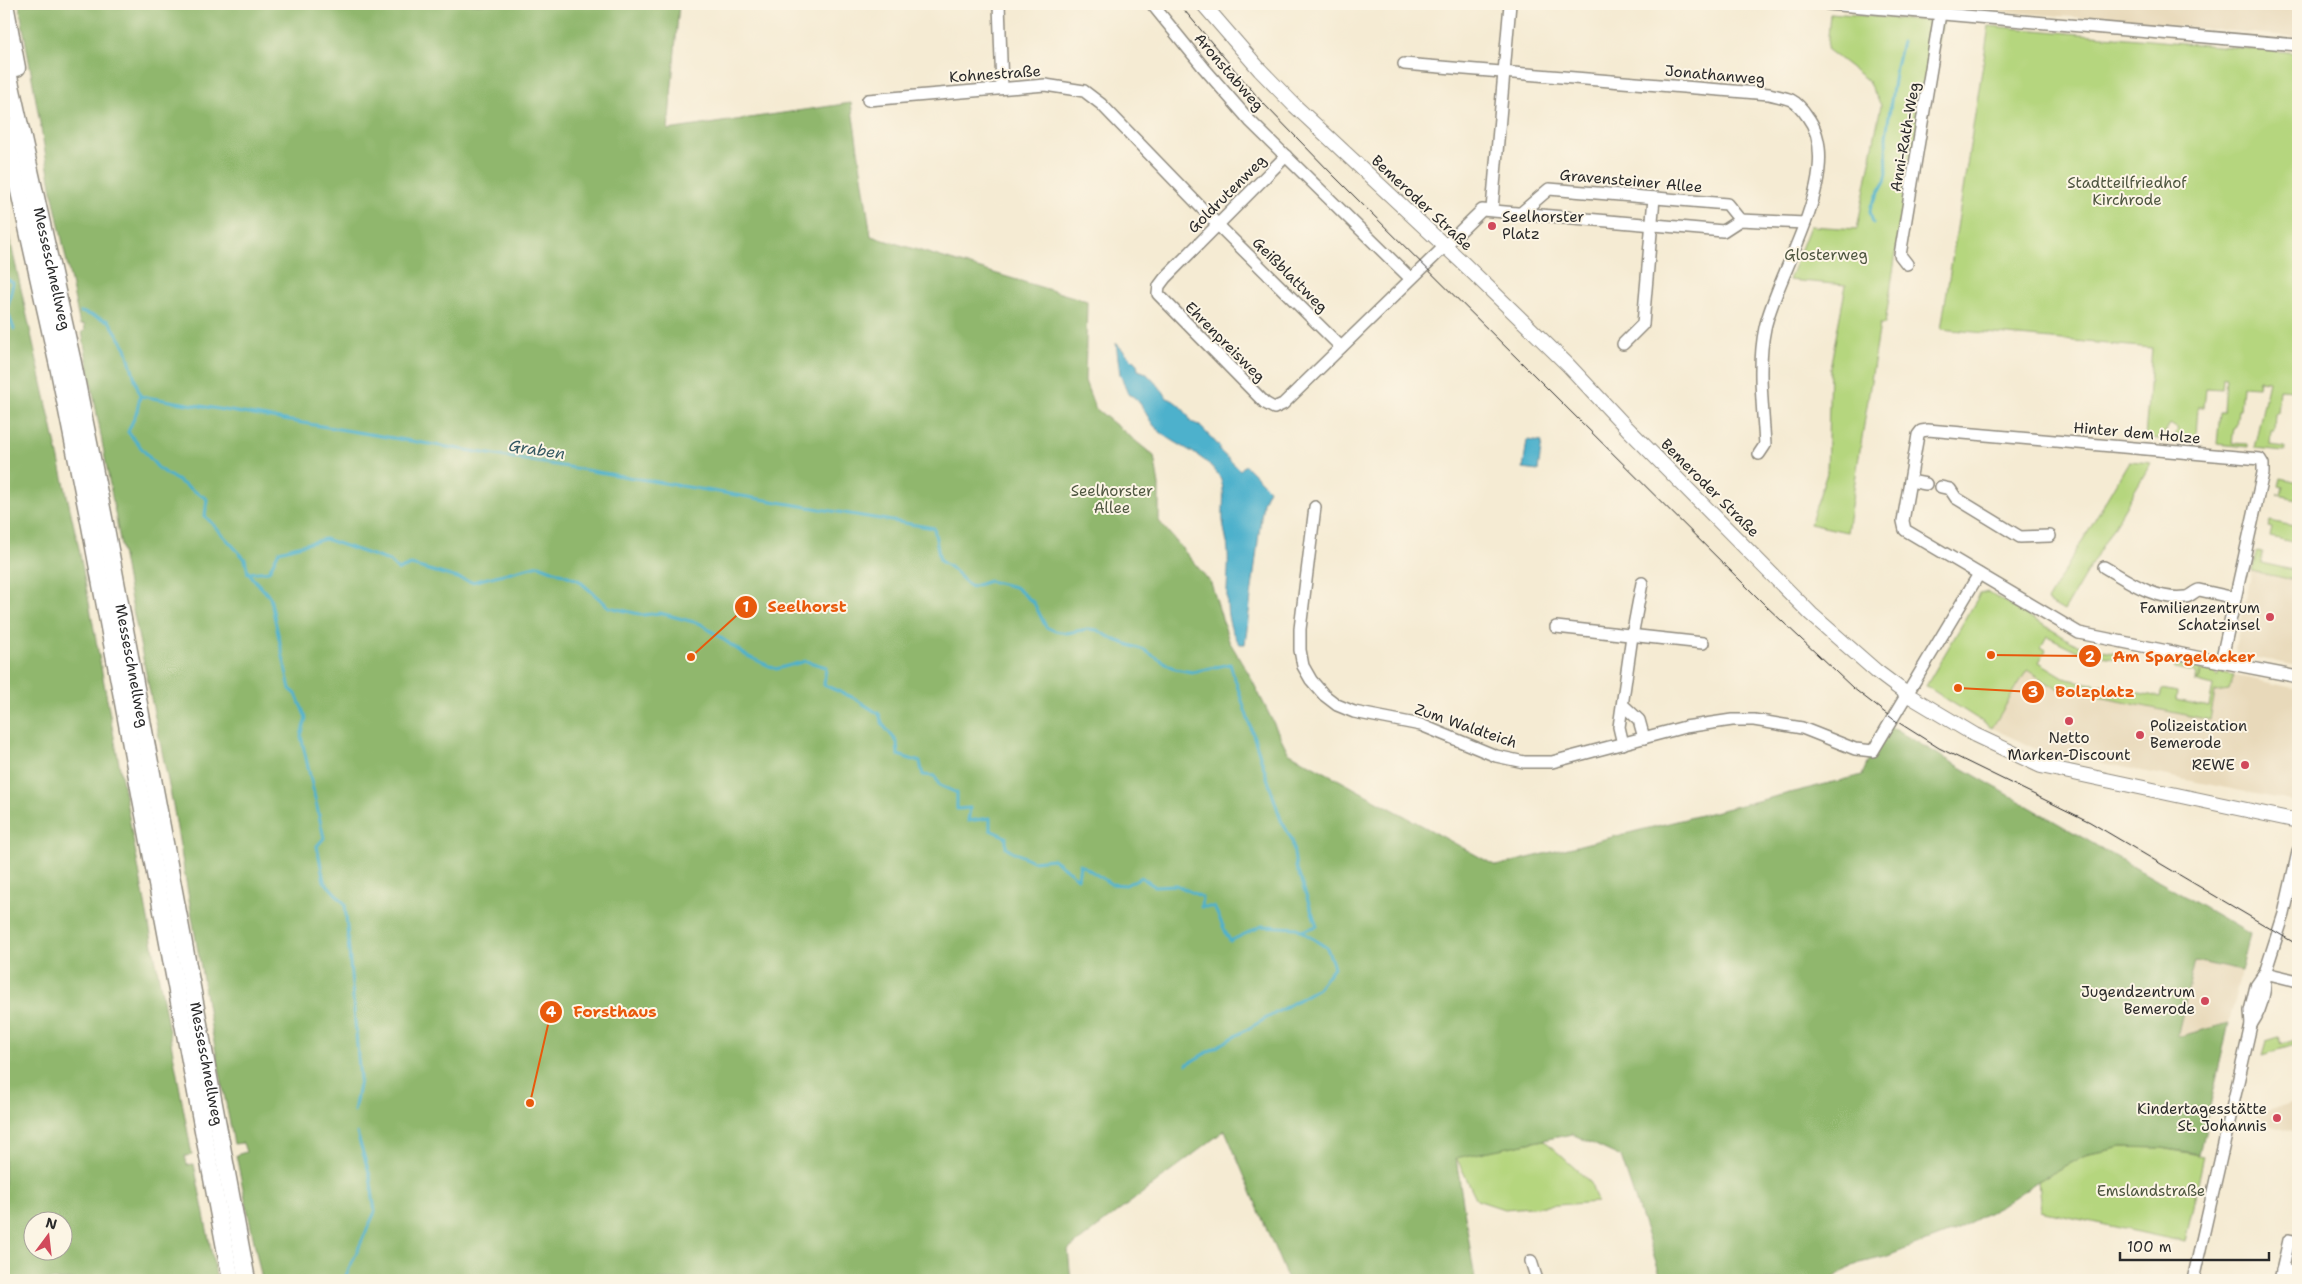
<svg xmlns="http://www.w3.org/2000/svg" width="2302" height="1284" font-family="'Shantell Sans',sans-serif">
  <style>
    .built { fill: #e8d9ba }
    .green { fill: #b5d67e; stroke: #708054 }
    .forest { fill: #90b76d; stroke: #5e714c; fill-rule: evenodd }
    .water { fill: #4db1cc; stroke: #3c6e7c }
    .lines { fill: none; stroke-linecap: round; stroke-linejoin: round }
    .stream { stroke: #4db1cc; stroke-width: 3 }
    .minor-casing { stroke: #908b7f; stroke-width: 14 }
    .major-casing { stroke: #908b7f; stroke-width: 16 }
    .highway-casing { stroke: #908b7f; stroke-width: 19 }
    .minor { stroke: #fff; stroke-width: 11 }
    .major { stroke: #fff; stroke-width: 14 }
    .highway { stroke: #fff; stroke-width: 16 }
    .tram { stroke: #2b2b2b; stroke-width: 1 }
    .poi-dot { fill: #d1495b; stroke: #fcf5e5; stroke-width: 2 }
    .labels { text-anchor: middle; stroke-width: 4; stroke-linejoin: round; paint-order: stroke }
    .street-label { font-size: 15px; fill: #2b2b2b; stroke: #fcf5e5 }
    .park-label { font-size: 15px; fill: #4e5640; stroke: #fcf5e5 }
    .poi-label { font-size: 15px; fill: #2b2b2b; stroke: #fcf5e5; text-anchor: end }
    .water-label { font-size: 16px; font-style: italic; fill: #375a63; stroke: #fcf5e5 }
    .leader { fill: none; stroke: #e8590c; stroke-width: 2 }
    .callout-dot { fill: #e8590c; stroke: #fcf5e5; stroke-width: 2 }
    .mark-label { font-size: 15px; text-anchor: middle; font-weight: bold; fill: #fff }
    .callout-label { font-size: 16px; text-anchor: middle; font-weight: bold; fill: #e8590c; stroke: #fcf5e5; stroke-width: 4; stroke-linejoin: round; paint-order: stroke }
  </style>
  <rect width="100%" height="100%" fill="#fcf5e5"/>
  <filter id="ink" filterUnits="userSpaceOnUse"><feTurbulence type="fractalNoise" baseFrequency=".02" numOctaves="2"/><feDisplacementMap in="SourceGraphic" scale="10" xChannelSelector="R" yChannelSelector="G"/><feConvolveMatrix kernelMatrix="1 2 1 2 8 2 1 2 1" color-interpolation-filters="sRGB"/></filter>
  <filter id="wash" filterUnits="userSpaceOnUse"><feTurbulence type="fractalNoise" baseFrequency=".0096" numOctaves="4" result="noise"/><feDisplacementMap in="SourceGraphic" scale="20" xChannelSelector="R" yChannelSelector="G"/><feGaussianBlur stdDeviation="1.12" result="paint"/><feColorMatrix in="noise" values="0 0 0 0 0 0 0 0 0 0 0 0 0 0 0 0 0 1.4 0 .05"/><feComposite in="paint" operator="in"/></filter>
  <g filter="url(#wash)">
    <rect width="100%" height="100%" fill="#f5ebd3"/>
    <g class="built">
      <polygon points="1918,4 2298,4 2298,37 2168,25"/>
      <polygon points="2252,571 2298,581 2298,666 2238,654 2235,648"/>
      <polygon points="2027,670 2056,688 2210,719 2219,672 2298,689 2298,793 2296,802 2038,750 1992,728"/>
      <polygon points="2195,961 2241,971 2229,1023 2177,1038"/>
      <polygon points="2298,1100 2298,1133 2257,1120 2256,1116"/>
    </g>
    <g class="green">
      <polygon points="1830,13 1943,22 1897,246 1885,324 1880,324 1847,532 1810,524 1827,473 1830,368 1846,285 1789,280 1810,226 1857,229 1881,105 1867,80 1827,49"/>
      <polygon points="1989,26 2298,53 2298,351 2295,368 2298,368 2298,383 2296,384 2295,390 2279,389 2277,413 2275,413 2274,430 2271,430 2270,445 2285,447 2285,451 2254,448 2269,381 2259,380 2258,387 2242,386 2240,410 2238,410 2236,426 2234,427 2232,443 2248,444 2248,447 2217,444 2220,412 2224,412 2226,377 2223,377 2222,389 2206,388 2204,407 2198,407 2196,435 2199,435 2198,443 2171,440 2178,429 2170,424 2161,439 2145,438 2152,348 1941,329"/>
      <polygon points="2129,461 2151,463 2064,611 2047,601"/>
      <polygon points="2281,478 2298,482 2298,499 2277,495 2281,495 2283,487 2279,486"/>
      <polygon points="2270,521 2298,527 2298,543 2270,537 2272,528 2268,527"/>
      <polygon points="2257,551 2263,552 2261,563 2298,571 2298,581 2252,571"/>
      <polygon points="1988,592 2079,646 2131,655 2130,661 2079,652 2047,636 2041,647 2046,650 2039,662 2067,679 2160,697 2162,689 2177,692 2176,700 2209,707 2213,686 2194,681 2198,680 2195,679 2196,672 2174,668 2175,664 2201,669 2199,680 2202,669 2215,671 2215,675 2218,676 2219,672 2234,675 2229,690 2215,692 2210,720 2056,688 2027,670 1992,728 1926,686 1980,594"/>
      <polygon points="2279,1037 2282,1044 2298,1039 2298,1044 2262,1055 2266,1041"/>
      <polygon points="1544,1140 1591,1183 1597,1202 1504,1209 1477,1200 1456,1157"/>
      <polygon points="2122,1147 2162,1148 2204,1156 2185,1242 2041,1211 2038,1181 2086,1155"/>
    </g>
    <g class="forest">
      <polygon points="19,4 679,4 668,130 851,103 871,236 1087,301 1085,381 1095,408 1154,456 1159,485 1159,521 1211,583 1229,641 1249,674 1288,752 1496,866 1862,775 1873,750 1889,726 2250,934 2241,971 2195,961 2177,1037 2229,1023 2199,1154 2162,1148 2122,1147 2086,1155 2038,1181 2001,1206 1953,1231 1885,1257 1855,1264 1830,1280 1662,1280 1621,1157 1572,1134 1456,1158 1475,1280 1288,1280 1225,1130 1068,1250 1071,1280 262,1280 236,1155 246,1152 243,1143 234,1144 211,1027 173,805 130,595 82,332 85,331 84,324 80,325 52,191"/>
      <path d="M4,213L79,549L192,1155L185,1156L187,1165L194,1164L217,1280H4ZM32,1222H62V1252H32Z"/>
    </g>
    <g class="water">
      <path d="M1116,343L1137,364L1138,370L1146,373L1163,391L1167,398C1176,400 1188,413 1191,422L1199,425L1221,448L1219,450L1240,470L1245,465L1269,489L1263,502L1245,644H1240C1219,619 1230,581 1228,552C1228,542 1224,532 1223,521C1222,506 1227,486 1217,473C1203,454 1177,446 1159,431C1146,420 1143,399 1128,394L1120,374Z"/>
      <polygon points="1527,440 1542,442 1538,471 1523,469"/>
    </g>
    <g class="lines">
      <g class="stream">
        <polyline points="1873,223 1870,211 1871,206 1885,181 1887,173 1886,137 1896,66 1902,42"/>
        <polyline points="4,277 13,283 7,310 14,329"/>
        <polyline points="81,312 109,321 126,348 140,396 137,411 128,432 159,469 207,499 205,516 245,559 248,573 269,571 279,551 325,539 389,561 398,570 411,565 472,582 539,565 578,580 609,607 643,615 660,613 701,624 747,656 776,669 806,661 826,667 824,685 854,698 879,714 883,725 897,742 898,755 920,762 923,775 935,776 939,785 957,793 957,809 970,808 968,821 990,818 990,830 1006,837 1006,848 1032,861 1053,859 1078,878 1080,864 1111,884 1126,885 1141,877 1154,886 1176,885 1202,897 1201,907 1214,907 1230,941 1262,926 1297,928 1327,948 1334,967 1317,989 1187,1064"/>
        <polyline points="140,396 934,528 940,561 950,567 971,587 989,581 1015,587 1034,603 1046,627 1055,631 1067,633 1088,629 1097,630 1115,640 1144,650 1175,669 1192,672 1230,664 1281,820 1292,840 1296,867 1317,926 1302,931"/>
        <polyline points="248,573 270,597 290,689 296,694 306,718 301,736 324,838 317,846 324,881 345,904 360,1080 354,1111"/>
        <polyline points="344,1280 375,1212 370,1176 357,1133"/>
      </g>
    </g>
  </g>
  <g filter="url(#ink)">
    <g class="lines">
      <g class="minor-casing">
        <g id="minor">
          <polyline points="999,4 1002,88"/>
          <polyline points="1152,4 1204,68 1250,121 1410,278"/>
          <polyline points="1828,4 2298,45"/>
          <path d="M1404,64L1769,94C1776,96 1784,97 1791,100C1797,103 1803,110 1807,116C1848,169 1777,272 1765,328C1757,366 1763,406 1765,445L1759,454"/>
          <polyline points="868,100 1045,85 1084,91 1101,104 1218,225 1341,347"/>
          <polyline points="1286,156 1165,278 1159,286 1158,294 1265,403 1274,408 1283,404 1482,210 1723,231 1740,220 1805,223"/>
          <polyline points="1492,209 1510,4"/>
          <polyline points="1521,213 1549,189 1727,204 1740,220"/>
          <polyline points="1907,264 1900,255 1940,14"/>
          <polyline points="1623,344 1643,324 1654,198"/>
          <polygon points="1928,430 2260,459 2263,464 2263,473 2221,662 2079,633 1905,530 1903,521 1918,435 1921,431"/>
          <polyline points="1910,481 1926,484"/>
          <polyline points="1941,487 1950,489 1956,498 2020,537 2050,536"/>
          <polyline points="1315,507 1300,629 1300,650 1303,666 1311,680 1324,695 1337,705 1354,712 1421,725 1496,756 1524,762 1552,762 1685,727 1732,720 1754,720 1802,728 1855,749 1873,751 1979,574"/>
          <path d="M2104,567C2128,581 2156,601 2185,597C2190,597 2194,591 2199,590L2235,598"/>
          <polyline points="1556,627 1703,643"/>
          <polyline points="2221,662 2298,677"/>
          <polyline points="1623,705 1639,720 1644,738"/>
          <polyline points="1623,744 1619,727 1632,636 1642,583"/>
          <path d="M2265,973C2266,992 2262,1009 2251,1025L2250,1011L2256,986L2265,973L2284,914L2298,852"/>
          <polyline points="2265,973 2298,981"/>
          <polyline points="1531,1261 1537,1280"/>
          <polyline points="2282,1270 2298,1273"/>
          <polyline points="2193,1280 2251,1025"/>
          <polyline points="2280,1280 2289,1240 2298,1242"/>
        </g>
      </g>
      <g class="major-casing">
        <polyline id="major" points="1203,4 1260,70 1295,106 1462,262 1568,365 1627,428 1811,614 1876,671 1908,695 1975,735 2041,766 2298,821"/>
      </g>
      <g class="highway-casing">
        <g id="highway">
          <polyline points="5,4 17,68"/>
          <path id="s1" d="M4,54L73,363L105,523L247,1280"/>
          <polyline points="4,124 58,366 90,526 231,1280"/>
        </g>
      </g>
      <use href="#minor" class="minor"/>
      <use href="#major" class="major"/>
      <use href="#highway" class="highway"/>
      <polyline class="tram" points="1179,4 1261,101 1334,176 1766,606 1853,688 1893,719 1939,748 2090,822 2298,945"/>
    </g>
  </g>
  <g class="poi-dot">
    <circle cx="1492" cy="226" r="5"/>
    <circle cx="2270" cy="617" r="5"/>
    <circle cx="2069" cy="721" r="5"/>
    <circle cx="2140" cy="735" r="5"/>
    <circle cx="2245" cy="765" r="5"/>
    <circle cx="2205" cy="1001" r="5"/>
    <circle cx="2277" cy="1118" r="5"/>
  </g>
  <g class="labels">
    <g class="street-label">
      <text transform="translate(1229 72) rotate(49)" y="5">Aronstabweg</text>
      <text transform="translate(995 74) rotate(-4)" y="5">Kohnestraße</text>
      <text transform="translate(1715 75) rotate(5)" y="5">Jonathanweg</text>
      <text transform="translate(1905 137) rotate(-80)" y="5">Anni-Rath-Weg</text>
      <text transform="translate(1631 181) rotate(5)" y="5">Gravensteiner Allee</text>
      <text transform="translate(1227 194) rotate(-45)" y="5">Goldrutenweg</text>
      <text transform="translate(1422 203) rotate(43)" y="5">Bemeroder Straße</text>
      <text dy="5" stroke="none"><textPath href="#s1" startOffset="220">Messeschnellweg</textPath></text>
      <text transform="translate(1290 275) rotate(45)" y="5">Geißblattweg</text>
      <text transform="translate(1225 342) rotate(45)" y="5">Ehrenpreisweg</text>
      <text transform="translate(2137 433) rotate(5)" y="5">Hinter dem Holze</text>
      <text transform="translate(1710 488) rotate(45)" y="5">Bemeroder Straße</text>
      <text dy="5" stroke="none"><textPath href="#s1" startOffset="625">Messeschnellweg</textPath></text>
      <text transform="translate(1466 726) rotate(19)" y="5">Zum Waldteich</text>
      <text dy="5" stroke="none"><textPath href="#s1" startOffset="1030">Messeschnellweg</textPath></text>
    </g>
    <g class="park-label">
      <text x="2127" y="188">Stadtteilfriedhof<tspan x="2127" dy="17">Kirchrode</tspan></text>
      <text x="1826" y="260">Glosterweg</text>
      <text x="1112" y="496">Seelhorster<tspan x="1112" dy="17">Allee</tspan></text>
      <text x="2151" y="1196">Emslandstraße</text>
    </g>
    <g class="poi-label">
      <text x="1502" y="222" text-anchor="start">Seelhorster<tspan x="1502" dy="17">Platz</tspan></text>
      <text x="2260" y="613">Familienzentrum<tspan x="2260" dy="17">Schatzinsel</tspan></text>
      <text x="2150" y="731" text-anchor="start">Polizeistation<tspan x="2150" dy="17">Bemerode</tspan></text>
      <text x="2069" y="743" text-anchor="middle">Netto<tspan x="2069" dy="17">Marken-Discount</tspan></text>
      <text x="2235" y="770">REWE</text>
      <text x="2195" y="997">Jugendzentrum<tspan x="2195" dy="17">Bemerode</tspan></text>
      <text x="2267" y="1114">Kindertagesstätte<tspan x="2267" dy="17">St. Johannis</tspan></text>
    </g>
    <g class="water-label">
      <text transform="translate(537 449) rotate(9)" y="6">Graben</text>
    </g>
  </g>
  <path class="leader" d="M691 657L746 607M1991 655L2090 656M1958 688L2033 692M530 1103L551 1012"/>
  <g class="callout-dot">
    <circle cx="691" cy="657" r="5"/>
    <circle cx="1991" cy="655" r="5"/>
    <circle cx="1958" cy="688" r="5"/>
    <circle cx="530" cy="1103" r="5"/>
    <circle cx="746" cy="607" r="12"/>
    <circle cx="2090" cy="656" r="12"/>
    <circle cx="2033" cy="692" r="12"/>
    <circle cx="551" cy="1012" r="12"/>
  </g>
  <g class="mark-label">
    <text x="746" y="612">1</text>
    <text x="2090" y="662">2</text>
    <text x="2033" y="697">3</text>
    <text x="551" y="1017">4</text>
  </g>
  <g class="callout-label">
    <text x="807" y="612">Seelhorst</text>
    <text x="2184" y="662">Am Spargelacker</text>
    <text x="2095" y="697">Bolzplatz</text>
    <text x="615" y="1017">Forsthaus</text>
  </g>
  <rect width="2302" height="1284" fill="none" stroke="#fcf5e5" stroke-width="20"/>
  <g transform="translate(48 1236) rotate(15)"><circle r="24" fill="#fcf5e5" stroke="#a8a49b"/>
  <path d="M0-4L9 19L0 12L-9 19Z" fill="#d1495b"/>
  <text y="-8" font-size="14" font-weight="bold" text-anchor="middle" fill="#2b2b2b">N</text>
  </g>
  <path d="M2120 1252v8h149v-8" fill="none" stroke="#2b2b2b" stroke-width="2.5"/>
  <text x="2127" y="1252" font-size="15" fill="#2b2b2b" stroke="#fcf5e5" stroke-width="4" paint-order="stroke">100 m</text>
</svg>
